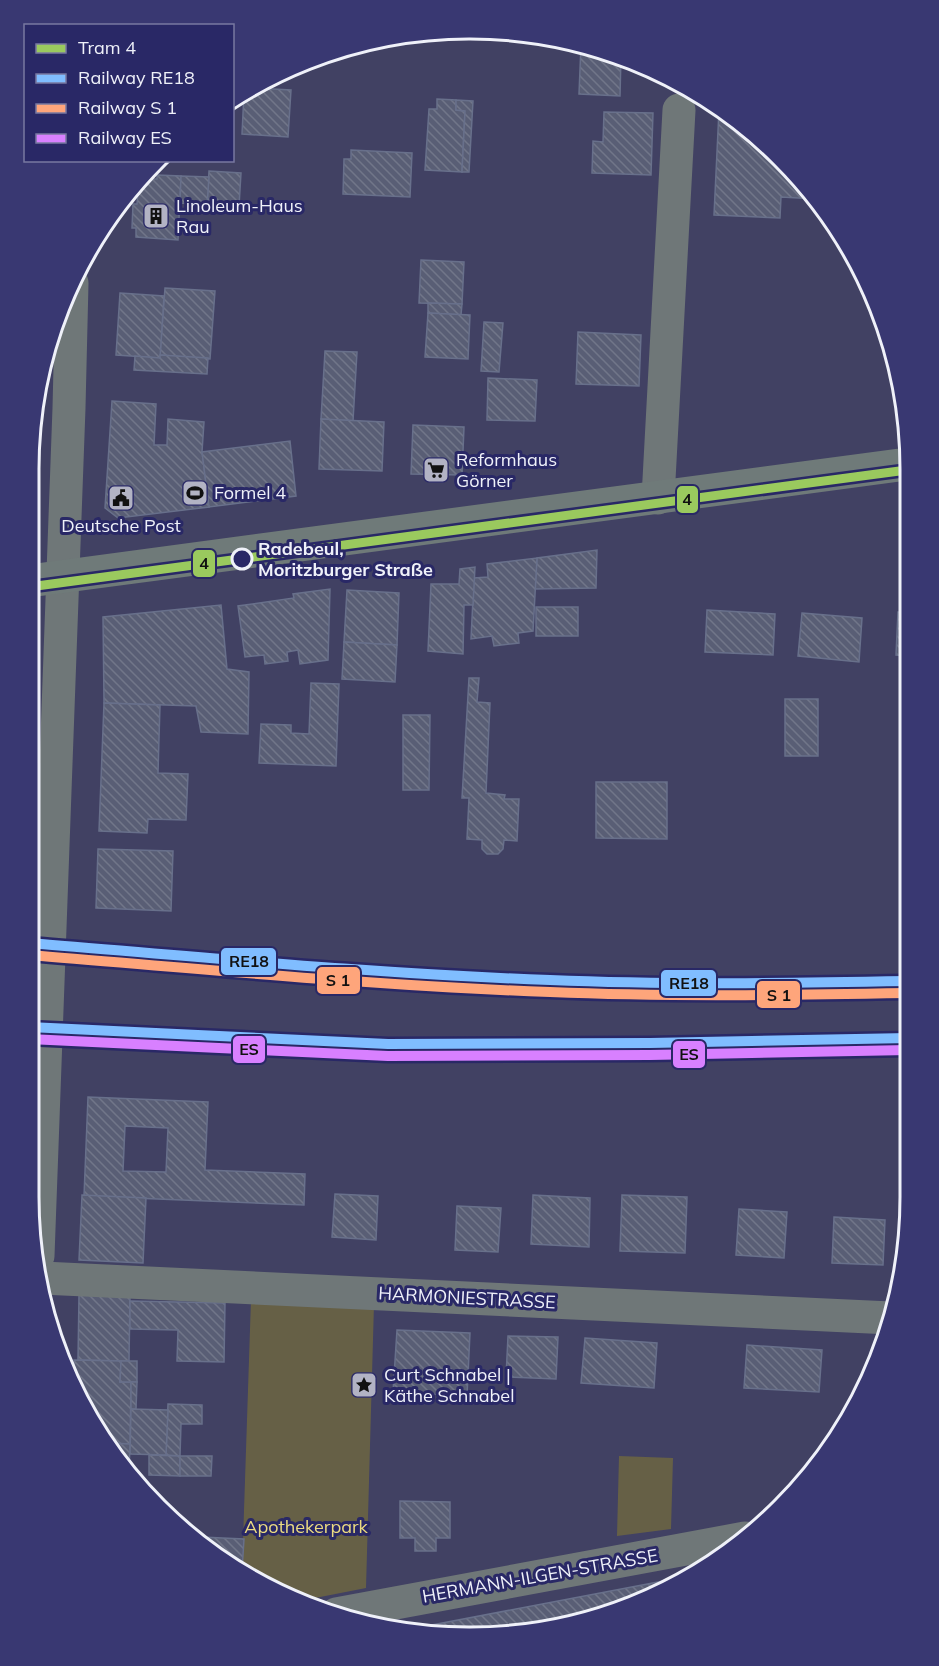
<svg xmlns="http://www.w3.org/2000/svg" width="939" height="1666" font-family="Mulish,sans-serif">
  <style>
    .green { fill: #666046 }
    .building { fill: url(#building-back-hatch); stroke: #68708b; stroke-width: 1.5; fill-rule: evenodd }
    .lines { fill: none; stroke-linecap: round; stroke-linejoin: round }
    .minor { stroke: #6f7778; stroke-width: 33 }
    .major { stroke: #6f7a79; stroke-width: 33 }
    .rail-1-casing { stroke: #292866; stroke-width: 15 }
    .rail-2-casing { stroke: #292866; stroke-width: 15 }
    .rail-3-casing { stroke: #292866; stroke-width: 15 }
    .rail-1 { stroke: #80bdff; stroke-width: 10 }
    .rail-2 { stroke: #fea57b; stroke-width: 10 }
    .rail-3 { stroke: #d880ff; stroke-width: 10 }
    .tram-1-casing { stroke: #292866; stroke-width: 14 }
    .tram-1 { stroke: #9ac95e; stroke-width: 9 }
    .stop-dot { fill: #292866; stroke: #eff1f9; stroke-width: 3 }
    .labels { text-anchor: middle; stroke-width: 6; stroke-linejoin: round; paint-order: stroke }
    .poi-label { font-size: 18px; fill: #eff1f9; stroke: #292866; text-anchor: start }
    .stop-label { font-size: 18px; font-weight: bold; fill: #eff1f9; stroke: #292866; text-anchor: start }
    .street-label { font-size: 18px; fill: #eff1f9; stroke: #292866 }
    .park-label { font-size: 18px; fill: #ecdb81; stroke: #292866 }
    .rim { fill: none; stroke: #eff1f9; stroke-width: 3 }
    .line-badge { stroke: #292866; stroke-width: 2 }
    .pale-badge-label { font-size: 16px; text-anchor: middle; font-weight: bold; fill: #111 }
  </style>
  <defs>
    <pattern id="building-back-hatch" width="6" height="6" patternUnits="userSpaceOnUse" patternTransform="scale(1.5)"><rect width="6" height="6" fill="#595e75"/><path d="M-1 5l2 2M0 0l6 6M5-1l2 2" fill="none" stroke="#717689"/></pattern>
  </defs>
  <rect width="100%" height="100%" fill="#414163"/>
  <g class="green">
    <polygon points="251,1299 374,1304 366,1588 305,1600 242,1571"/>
    <polygon points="619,1456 673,1458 671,1529 617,1536"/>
  </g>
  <g class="building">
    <polygon points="581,45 612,52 621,56 620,96 579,94"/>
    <polygon points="252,88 291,90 288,137 242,134 244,93"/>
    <polygon points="437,99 456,100 456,110 465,111 462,172 425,170 429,109 437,109"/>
    <polygon points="456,100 473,101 469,172 462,172 465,111 456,110"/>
    <polygon points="719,110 781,157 815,199 781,197 780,218 714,215"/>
    <polygon points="604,112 653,113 651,175 592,173 593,141 603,142"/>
    <polygon points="351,150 412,153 410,197 343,194 344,159 351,159"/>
    <polygon points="209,171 241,173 239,206 207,205"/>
    <polygon points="157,175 181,176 178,240 136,237 136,228 132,228 133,204 137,204 139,179 157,179"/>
    <polygon points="181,176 209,177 207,205 180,203"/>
    <polygon points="421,260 464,262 462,304 419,303"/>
    <polygon points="165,288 215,291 210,359 160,355"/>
    <polygon points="120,293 164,296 160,358 116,355"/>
    <polygon points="428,303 462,304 461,315 428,313"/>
    <polygon points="428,313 470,315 468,359 425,357"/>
    <polygon points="484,322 503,323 499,372 481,371"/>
    <polygon points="578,332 641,335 639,386 576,384"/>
    <polygon points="325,351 357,352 353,421 321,419"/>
    <polygon points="160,355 208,358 207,374 134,370 135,356 160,358"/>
    <polygon points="488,378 537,380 535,421 487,420"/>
    <polygon points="112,401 156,404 154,445 167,445 168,419 204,422 202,452 209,507 118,518 105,508"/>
    <polygon points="321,419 384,422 382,471 319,469"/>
    <polygon points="33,424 35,424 32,525 29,527 29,441"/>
    <polygon points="413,425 464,427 462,475 411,474"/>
    <polygon points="290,441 296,496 209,507 202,452"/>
    <polygon points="597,550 596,588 535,589 537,558"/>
    <polygon points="537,558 533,631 518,633 519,643 494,646 492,636 471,639 474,578 488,577 487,564"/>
    <polygon points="475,567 473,605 464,605 463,654 428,651 431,584 459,584 460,569"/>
    <polygon points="330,589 328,660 300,664 298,650 287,652 288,661 265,664 264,655 245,657 238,606 294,598 293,594"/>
    <polygon points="347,590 399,593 397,645 344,642"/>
    <polygon points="221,605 227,669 249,672 248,734 201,732 196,706 104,703 103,617"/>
    <rect x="536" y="607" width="42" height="29"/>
    <polygon points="707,610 775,614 773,655 705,652"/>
    <polygon points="898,612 907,613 908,656 896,655"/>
    <polygon points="802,613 862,618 859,662 798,656"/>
    <polygon points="344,642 397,645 395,682 342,679"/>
    <polygon points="469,678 479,678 477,702 490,703 486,793 505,795 504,799 519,799 517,841 504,840 503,849 498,854 487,854 482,849 482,840 467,839 469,798 462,798"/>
    <polygon points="311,683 339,684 336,766 259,763 261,724 291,725 291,733 309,734"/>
    <rect x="785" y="699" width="33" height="57"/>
    <polygon points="104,703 160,705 158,773 188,774 186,820 148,819 147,833 99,831"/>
    <polygon points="403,715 430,715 429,790 403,790"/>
    <polygon points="596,782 667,782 667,839 596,838"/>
    <polygon points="98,849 173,851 171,911 96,908"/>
    <path d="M88,1097L208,1102L205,1170L305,1174L304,1205L84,1196ZM125,1126L168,1128L166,1172L123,1171Z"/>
    <polygon points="335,1194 378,1196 376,1240 332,1237"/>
    <polygon points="82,1195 146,1198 143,1263 79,1260"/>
    <polygon points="533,1195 590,1198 589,1247 531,1244"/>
    <polygon points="622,1195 687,1197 685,1253 620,1251"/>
    <polygon points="457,1206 501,1208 498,1252 455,1250"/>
    <polygon points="739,1209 787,1212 784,1258 736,1255"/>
    <polygon points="834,1217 885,1220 883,1265 832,1263"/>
    <polygon points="79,1295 130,1296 129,1361 78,1360"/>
    <polygon points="130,1301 225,1303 224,1362 177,1361 178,1330 130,1329"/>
    <polygon points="397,1330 470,1333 467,1396 393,1392"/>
    <polygon points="508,1336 558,1337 556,1379 506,1377"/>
    <polygon points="585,1338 657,1343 654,1388 581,1383"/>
    <polygon points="747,1345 822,1350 819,1392 744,1388"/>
    <polygon points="74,1360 121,1361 120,1382 131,1382 130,1444 108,1443 74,1380"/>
    <polygon points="121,1361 137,1361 137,1382 120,1382"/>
    <polygon points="131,1382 137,1382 136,1409 131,1409"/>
    <polygon points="168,1404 202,1405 202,1424 181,1424 180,1456 166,1455"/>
    <polygon points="131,1409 168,1410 166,1455 130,1454"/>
    <polygon points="108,1443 130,1444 129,1472 119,1465"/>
    <polygon points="149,1455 180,1456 180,1476 149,1475"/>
    <polygon points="180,1456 212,1456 211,1476 180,1476"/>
    <polygon points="400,1501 450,1502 450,1538 436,1538 436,1551 415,1551 415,1538 400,1538"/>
    <polygon points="201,1537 244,1539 242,1571 224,1563 201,1541"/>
    <polygon points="679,1578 638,1604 498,1637 416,1628"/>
  </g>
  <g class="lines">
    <g class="minor">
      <polyline points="658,498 679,110"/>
      <polyline points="38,1256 69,408 72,283"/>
      <polyline points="42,1278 891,1318"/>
      <polyline points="336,1614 745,1538"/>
    </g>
    <polyline class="major" points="29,581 907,464"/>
    <g class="rail-1-casing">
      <g id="rail-1">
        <path d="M29,943C202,957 376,974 550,980C669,985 789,983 909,981"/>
        <polyline points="29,1027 388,1044 650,1043 909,1038"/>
      </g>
    </g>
    <g class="rail-2-casing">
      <path id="rail-2" d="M29,955C202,969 376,986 550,992C669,997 789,995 909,993"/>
    </g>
    <g class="rail-3-casing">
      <polyline id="rail-3" points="29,1039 388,1056 650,1055 909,1050"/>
    </g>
    <use href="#rail-1" class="rail-1"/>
    <use href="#rail-2" class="rail-2"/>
    <use href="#rail-3" class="rail-3"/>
    <g class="tram-1-casing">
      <polyline id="tram-1" points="29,587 907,470"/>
    </g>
    <use href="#tram-1" class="tram-1"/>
  </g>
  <defs>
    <g id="building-square" transform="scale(1.35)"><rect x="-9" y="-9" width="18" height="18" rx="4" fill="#b2b3c4" stroke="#292866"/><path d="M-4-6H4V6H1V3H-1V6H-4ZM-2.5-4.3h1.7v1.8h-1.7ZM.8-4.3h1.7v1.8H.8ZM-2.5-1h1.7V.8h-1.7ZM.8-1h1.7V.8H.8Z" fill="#111"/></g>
    <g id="supermarket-square" transform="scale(1.35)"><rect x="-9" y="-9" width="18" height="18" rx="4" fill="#b2b3c4" stroke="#292866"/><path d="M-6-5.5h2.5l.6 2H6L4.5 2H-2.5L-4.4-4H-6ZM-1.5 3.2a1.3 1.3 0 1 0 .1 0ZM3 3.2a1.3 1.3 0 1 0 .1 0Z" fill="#111"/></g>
    <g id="stadium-square" transform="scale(1.35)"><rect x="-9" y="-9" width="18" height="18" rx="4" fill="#b2b3c4" stroke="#292866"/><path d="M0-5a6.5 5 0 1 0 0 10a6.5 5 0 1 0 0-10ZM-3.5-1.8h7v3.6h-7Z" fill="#111"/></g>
    <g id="civic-square" transform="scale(1.35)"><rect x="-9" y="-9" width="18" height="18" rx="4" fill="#b2b3c4" stroke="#292866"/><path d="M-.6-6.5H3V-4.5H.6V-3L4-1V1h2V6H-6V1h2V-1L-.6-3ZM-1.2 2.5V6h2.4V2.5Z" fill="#111"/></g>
    <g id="sight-square" transform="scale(1.35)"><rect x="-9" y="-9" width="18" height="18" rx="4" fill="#b2b3c4" stroke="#292866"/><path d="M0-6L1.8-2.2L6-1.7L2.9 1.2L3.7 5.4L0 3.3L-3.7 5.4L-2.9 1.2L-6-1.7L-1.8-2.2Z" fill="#111"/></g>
  </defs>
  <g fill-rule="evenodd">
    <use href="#building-square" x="156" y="216"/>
    <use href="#supermarket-square" x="436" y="470"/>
    <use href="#stadium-square" x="195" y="493"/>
    <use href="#civic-square" x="121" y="498"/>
    <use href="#sight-square" x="364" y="1385"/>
  </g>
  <circle class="stop-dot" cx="242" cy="559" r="10"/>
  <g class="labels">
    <g class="poi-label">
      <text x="176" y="212">Linoleum-Haus<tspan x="176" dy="21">Rau</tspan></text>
      <text x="456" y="466">Reformhaus<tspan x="456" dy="21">Görner</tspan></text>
      <text x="214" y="499">Formel 4</text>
      <text x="121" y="532" text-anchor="middle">Deutsche Post</text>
      <text x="384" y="1381">Curt Schnabel |<tspan x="384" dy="21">Käthe Schnabel</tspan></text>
    </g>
    <g class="stop-label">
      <text x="258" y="555">Radebeul,<tspan x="258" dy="21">Moritzburger Straße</tspan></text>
    </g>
    <g class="street-label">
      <text transform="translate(467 1298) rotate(3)" y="6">HARMONIESTRASSE</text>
      <text transform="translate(540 1576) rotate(-10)" y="6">HERMANN-ILGEN-STRASSE</text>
    </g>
    <g class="park-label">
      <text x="306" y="1533">Apothekerpark</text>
    </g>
  </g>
  <path d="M0 0H939V1666H0ZM469 39H470A430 430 0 0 1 900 469V1197A430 430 0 0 1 470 1627H469A430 430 0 0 1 39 1197V469A430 430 0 0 1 469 39Z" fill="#393872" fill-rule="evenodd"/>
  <path class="rim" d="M469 39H470A430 430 0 0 1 900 469V1197A430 430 0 0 1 470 1627H469A430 430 0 0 1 39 1197V469A430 430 0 0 1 469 39Z"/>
  <g class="line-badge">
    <rect x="676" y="485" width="23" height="29" rx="6" fill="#9ac95e"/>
    <rect x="192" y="549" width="24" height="29" rx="6" fill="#9ac95e"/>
    <rect x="220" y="947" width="57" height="29" rx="6" fill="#80bdff"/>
    <rect x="316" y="966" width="45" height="29" rx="6" fill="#fea57b"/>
    <rect x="660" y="969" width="57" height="28" rx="6" fill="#80bdff"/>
    <rect x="756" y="980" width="45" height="29" rx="6" fill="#fea57b"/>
    <rect x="232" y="1035" width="34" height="29" rx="6" fill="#d880ff"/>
    <rect x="672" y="1040" width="34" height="29" rx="6" fill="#d880ff"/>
  </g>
  <g class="pale-badge-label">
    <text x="687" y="505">4</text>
    <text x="204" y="569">4</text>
    <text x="249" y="967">RE18</text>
    <text x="338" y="986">S 1</text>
    <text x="689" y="989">RE18</text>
    <text x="779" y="1001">S 1</text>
    <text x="249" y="1055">ES</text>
    <text x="689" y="1060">ES</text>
  </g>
  <rect x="24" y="24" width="210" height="138" fill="#292866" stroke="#7878a1" stroke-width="1.5"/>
  <rect x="36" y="44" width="30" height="9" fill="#9ac95e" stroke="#7878a1" stroke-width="1.5"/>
  <text x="78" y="54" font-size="18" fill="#eff1f9">Tram 4</text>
  <rect x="36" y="74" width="30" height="9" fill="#80bdff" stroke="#7878a1" stroke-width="1.5"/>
  <text x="78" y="84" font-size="18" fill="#eff1f9">Railway RE18</text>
  <rect x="36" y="104" width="30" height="9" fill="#fea57b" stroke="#7878a1" stroke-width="1.5"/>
  <text x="78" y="114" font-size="18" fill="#eff1f9">Railway S 1</text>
  <rect x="36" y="134" width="30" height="9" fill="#d880ff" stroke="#7878a1" stroke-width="1.5"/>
  <text x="78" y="144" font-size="18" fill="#eff1f9">Railway ES</text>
</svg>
